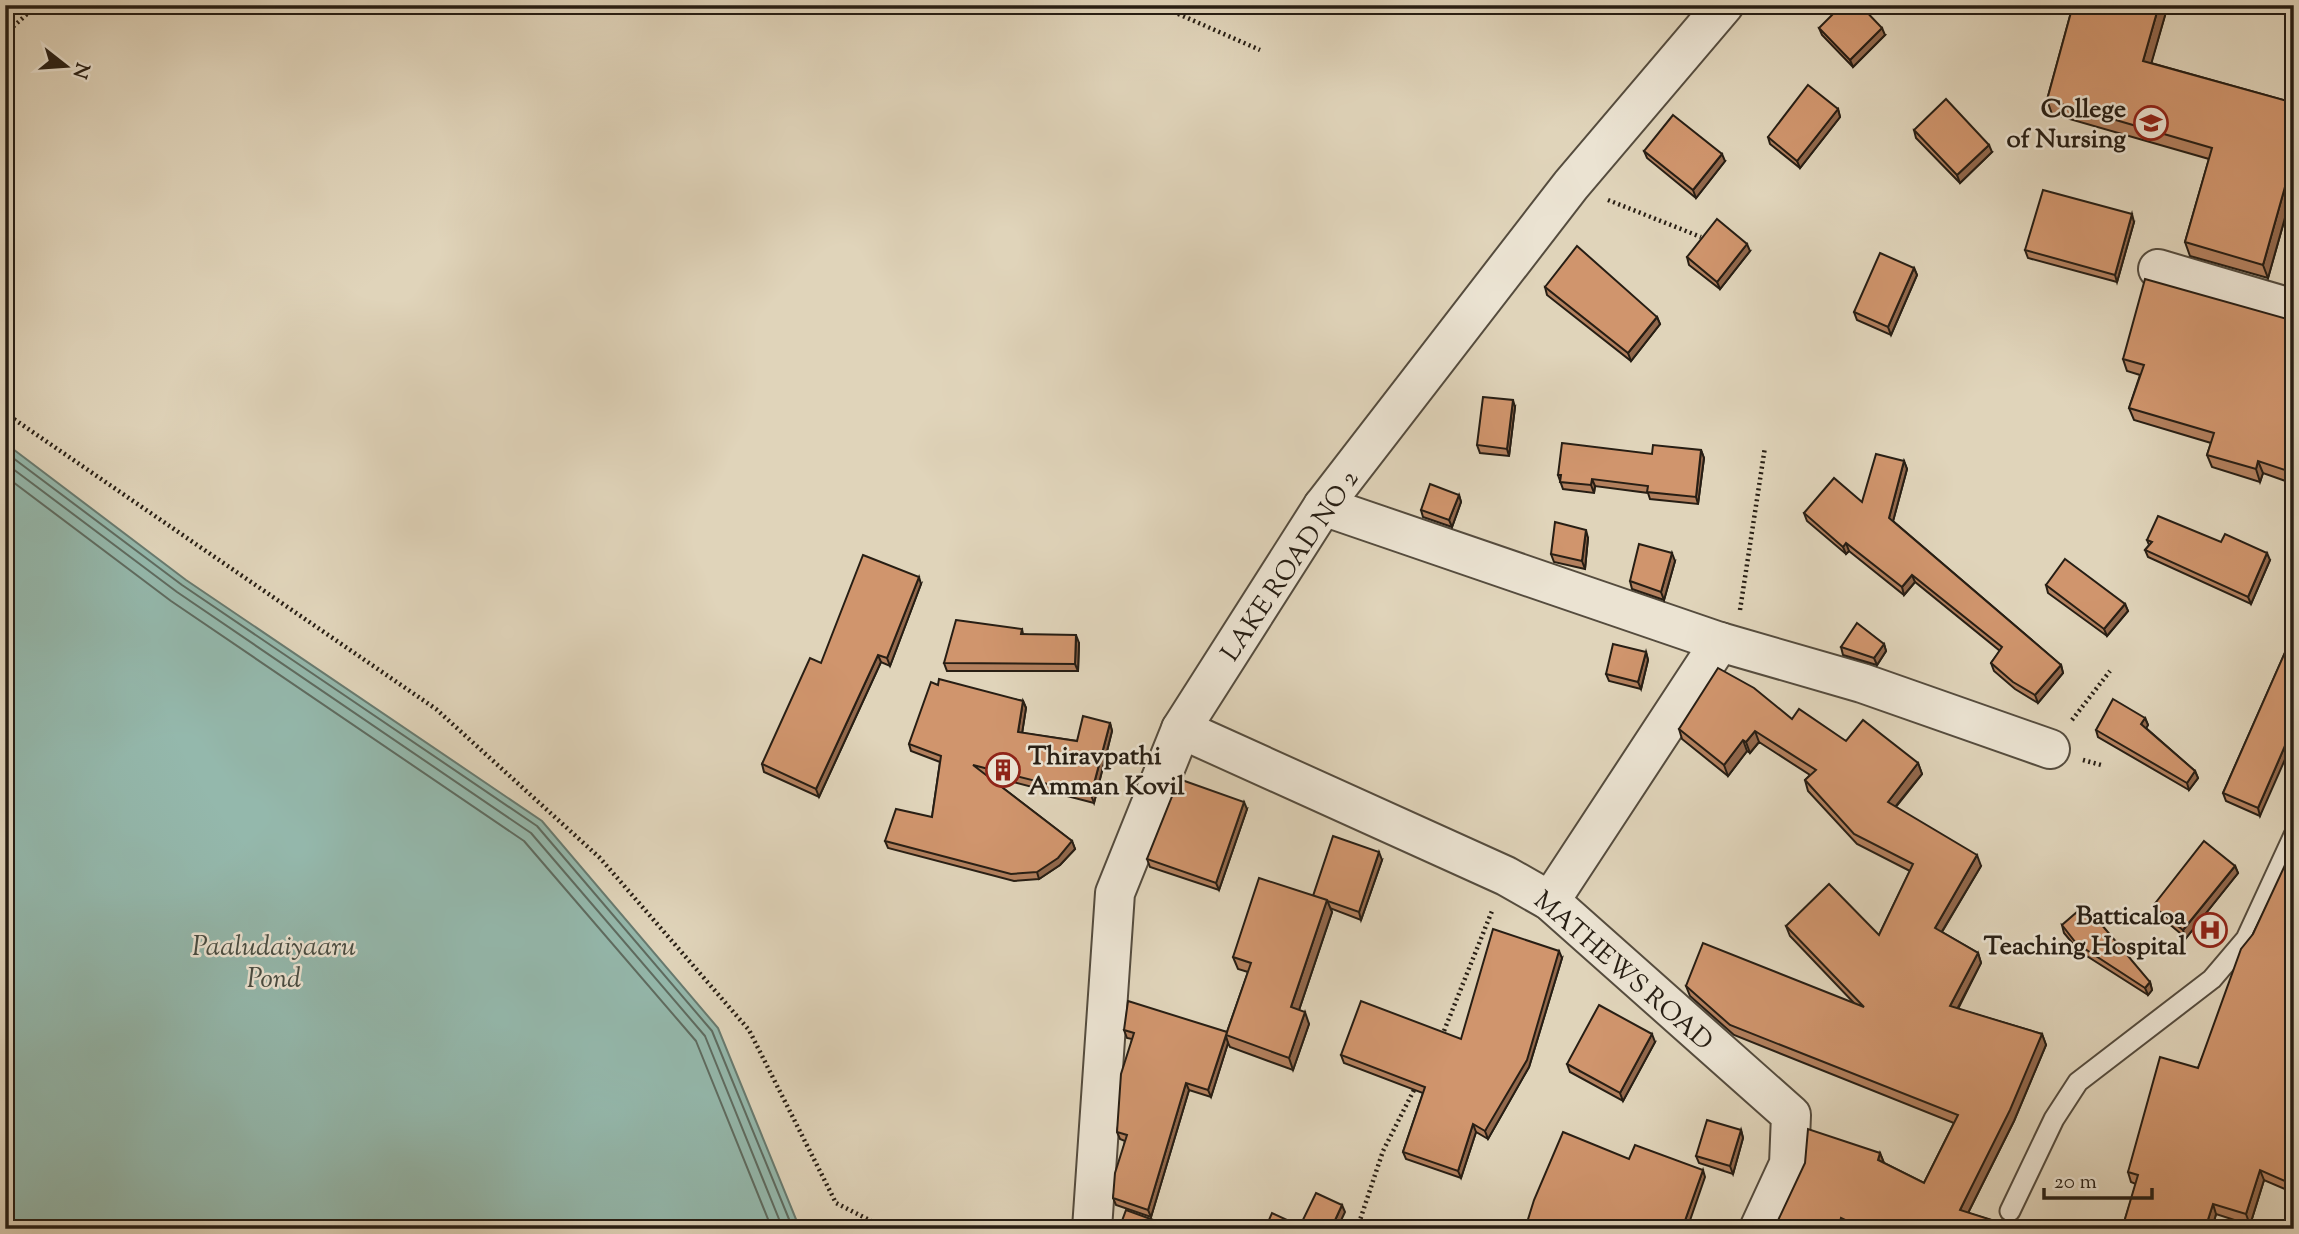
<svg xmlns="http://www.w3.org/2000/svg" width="2299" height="1234" font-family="'Sorts Mill Goudy',serif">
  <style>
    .water { fill: #94b8ac; stroke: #687a6f; stroke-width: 2 }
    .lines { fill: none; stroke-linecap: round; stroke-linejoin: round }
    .shore { stroke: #5e6b60; stroke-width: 2 }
    .lane-casing { stroke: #554c3e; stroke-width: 23 }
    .street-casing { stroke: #554c3e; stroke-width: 42 }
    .path { stroke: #271e14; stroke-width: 4.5; stroke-dasharray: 2 3.5; stroke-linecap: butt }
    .lane { stroke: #ebe3d2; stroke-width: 19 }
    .street { stroke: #ebe3d2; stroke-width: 38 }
    .wall { fill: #b3805e; stroke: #271e14; stroke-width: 2 }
    .shaded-wall { fill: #92684c; stroke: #271e14; stroke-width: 2 }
    .building { fill: #d0956d; stroke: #271e14; stroke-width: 2 }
    .labels { text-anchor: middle; stroke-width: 5; stroke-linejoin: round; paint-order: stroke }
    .poi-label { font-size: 26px; font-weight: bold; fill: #271e14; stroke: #ebe3d2; text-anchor: end }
    .street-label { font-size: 26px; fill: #271e14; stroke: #ebe3d2 }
    .water-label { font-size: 28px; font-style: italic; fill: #484c42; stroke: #ebe3d2 }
  </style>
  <rect width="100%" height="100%" fill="#e0d4ba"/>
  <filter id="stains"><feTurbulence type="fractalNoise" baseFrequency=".00286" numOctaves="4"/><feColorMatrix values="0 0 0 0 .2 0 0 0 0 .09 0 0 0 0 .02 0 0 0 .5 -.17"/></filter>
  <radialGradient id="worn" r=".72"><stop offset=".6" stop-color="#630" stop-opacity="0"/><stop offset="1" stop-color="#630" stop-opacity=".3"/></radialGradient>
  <polygon class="water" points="5,443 186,580 542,821 718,1028 800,1229 5,1229"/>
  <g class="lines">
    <g class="shore">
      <polyline points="5,452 182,585 537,826 712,1031 793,1229"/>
      <polyline points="5,463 177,592 531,833 705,1036 783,1229"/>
      <polyline points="5,476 171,601 524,841 696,1041 772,1229"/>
    </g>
    <g class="lane-casing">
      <polyline id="lane" points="2010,1211 2054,1119 2078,1082 2212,979 2246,939 2294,835"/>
    </g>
    <g class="street-casing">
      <g id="street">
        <polyline points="2158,269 2294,309"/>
        <polyline points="1323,506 1720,642 1862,683 2050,749"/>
        <polyline points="1181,729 1506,876 1550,901 1791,1115 1789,1164 1759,1229"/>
        <polyline points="1550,901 1720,642"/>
        <polyline points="1092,1229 1115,893 1181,729 1323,506 1571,185 1724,5"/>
      </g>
    </g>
    <g class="path">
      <polyline points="1158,5 1260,50"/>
      <polyline points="5,34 37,5"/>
      <polyline points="1608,200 1701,237"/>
      <polyline points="5,413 436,709 600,858 749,1030 836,1203 887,1229"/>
      <polyline points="1740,610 1765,447"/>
      <polyline points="2072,720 2110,671"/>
      <polyline points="2083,760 2101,765"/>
      <polyline points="1442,1036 1492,911"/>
      <polyline points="1357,1229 1383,1151 1417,1084"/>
    </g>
    <use href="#lane" class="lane"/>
    <use href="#street" class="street"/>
  </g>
  <g class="wall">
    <polygon points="2073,5 2168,5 2151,63 2294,103 2294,186 2268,278 2190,256 2185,242 2209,159 2052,114 2047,100"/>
    <polygon points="1819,28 1885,35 1853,67 1822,35"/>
    <polygon points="1838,109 1840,117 1800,168 1770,144 1768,137"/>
    <polygon points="1914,130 1992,152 1960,183 1916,138"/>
    <polygon points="1644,151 1725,161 1696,198 1647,158"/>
    <polygon points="2134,222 2117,282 2028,258 2025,250"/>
    <polygon points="1750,251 1720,289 1689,265 1687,257"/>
    <polygon points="1914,268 1917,275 1891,335 1857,320 1854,312"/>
    <polygon points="1545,287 1657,317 1660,324 1631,361 1547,295"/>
    <polygon points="2294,321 2294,484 2263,473 2260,482 2212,467 2207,455 2211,443 2134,420 2129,408 2140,375 2127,371 2123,359"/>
    <polygon points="1515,407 1509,456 1480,453 1477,445"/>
    <polygon points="1701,450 1704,458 1698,504 1650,499 1648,493 1595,486 1594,493 1563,489 1558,475 1652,454"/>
    <polygon points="1904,461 1907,469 1893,521 2061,665 2063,673 2038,703 2015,689 1994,671 1991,663 2000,651 1915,582 1904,595 1849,551 1846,554 1807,521 1804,513 1862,502"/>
    <polygon points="1459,495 1461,502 1452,527 1423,517 1421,510"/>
    <polygon points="1588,538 1585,569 1554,562 1551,554"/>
    <polygon points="2147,540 2221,542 2270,560 2251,604 2148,557 2145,550 2149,545"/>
    <polygon points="1675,561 1664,600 1632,589 1630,581"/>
    <polygon points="921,584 890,666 881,662 819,797 764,772 762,764 821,663"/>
    <polygon points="2046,585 2125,604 2128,611 2107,636 2048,593"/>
    <polygon points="1022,629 1023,634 1079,643 1078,671 947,671 944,663"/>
    <polygon points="2294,632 2260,816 2226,801 2223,793"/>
    <polygon points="1884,644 1886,651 1877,665 1843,655 1841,647"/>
    <polygon points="1646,652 1648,660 1641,689 1609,681 1606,674"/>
    <polygon points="938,685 1023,701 1026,708 1022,733 1077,741 1110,723 1112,731 1094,803 986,775 1072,841 1075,849 1060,865 1039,879 1014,881 888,848 885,841 932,817 940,762 911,751 909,744"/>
    <polygon points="2145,718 2148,725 2146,728 2195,771 2198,778 2189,790 2098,737 2096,730"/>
    <polygon points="1792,719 1846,741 1918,763 1922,774 1896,807 1981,866 1942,932 1978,953 1981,963 1958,1009 2042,1034 2046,1045 2014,1121 1968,1213 2020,1229 1774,1229 1880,1153 1884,1163 1924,1183 1954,1123 1734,1035 1690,996 1686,986 1854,1003 1790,936 1786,926 1879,935 1910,871 1857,844 1808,791 1805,780 1810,775 1759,742 1750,753 1747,751 1728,776 1682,739 1679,729"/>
    <polygon points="1247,809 1219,890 1150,867 1147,859"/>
    <polygon points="2294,850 2294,1193 2264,1180 2250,1225 2216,1214 2212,1229 2122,1229 2136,1184 2131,1182 2128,1172 2198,1068 2253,934"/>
    <polygon points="1382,860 1361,920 1330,908 1332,912 1299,1010 1309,1024 1293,1070 1230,1047 1228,1043 1211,1097 1189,1090 1151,1217 1116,1205 1113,1198 1125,1141 1120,1139 1117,1132 1132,1039 1127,1038 1124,1030 1227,1032 1248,972 1238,969 1233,957 1313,896"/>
    <polygon points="2235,866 2238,873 2186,938 2156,913 2153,906"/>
    <polygon points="2062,925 2150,982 2152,990 2148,995 2079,951 2064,933"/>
    <polygon points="1562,958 1529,1067 1488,1139 1476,1132 1461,1178 1406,1159 1403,1152 1423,1093 1344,1063 1341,1055 1461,1039"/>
    <polygon points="1655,1042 1623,1101 1570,1072 1567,1064"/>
    <polygon points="1741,1130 1743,1138 1733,1174 1699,1163 1696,1156"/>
  </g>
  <g class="shaded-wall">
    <polygon points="2159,5 2168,5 2148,75 2143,61"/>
    <polygon points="1882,28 1885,35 1853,67 1850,60"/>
    <polygon points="1838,109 1840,117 1800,168 1797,161"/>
    <polygon points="1989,145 1992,152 1960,183 1957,175"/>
    <polygon points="1722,154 1725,161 1696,198 1693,190"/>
    <polygon points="2290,169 2294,181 2294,186 2268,278 2263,265"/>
    <polygon points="2132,214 2134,222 2117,282 2115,275"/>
    <polygon points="1747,244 1750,251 1720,289 1717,282"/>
    <polygon points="1914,268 1917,275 1891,335 1888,327"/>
    <polygon points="1657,317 1660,324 1631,361 1628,353"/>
    <polygon points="1513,400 1515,407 1509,456 1507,449"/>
    <polygon points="1701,450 1704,458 1698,504 1696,497"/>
    <polygon points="1904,461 1907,469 1892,525 1889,518"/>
    <polygon points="2258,461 2263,473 2260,482 2256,469"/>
    <polygon points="1592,479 1595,486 1594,493 1591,485"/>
    <polygon points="1459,495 1461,502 1452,527 1449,520"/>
    <polygon points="1586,530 1588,538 1585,569 1582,561"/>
    <polygon points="1846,543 1849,551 1846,554 1843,547"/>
    <polygon points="1672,553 1675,561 1664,600 1661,592"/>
    <polygon points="2267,553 2270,560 2251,604 2248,597"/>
    <polygon points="1912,575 1915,582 1904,595 1902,587"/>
    <polygon points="919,577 921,584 890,666 887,658"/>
    <polygon points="2125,604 2128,611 2107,636 2104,629"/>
    <polygon points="1076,635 1079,643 1078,671 1075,664"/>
    <polygon points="1884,644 1886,651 1877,665 1874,658"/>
    <polygon points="1646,652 1648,660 1641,689 1638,682"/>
    <polygon points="878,655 881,662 819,797 816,789"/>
    <polygon points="2061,665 2063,673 2038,703 2035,695"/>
    <polygon points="1023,701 1026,708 1021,740 1018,732"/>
    <polygon points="2145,718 2148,725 2144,732 2141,724"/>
    <polygon points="1110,723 1112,731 1094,803 1091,795"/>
    <polygon points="2294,725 2294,739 2260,816 2258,808"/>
    <polygon points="1755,731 1759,742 1750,753 1746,742"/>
    <polygon points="1743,740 1747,751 1728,776 1724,765"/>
    <polygon points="1918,763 1922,774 1891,812 1888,802"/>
    <polygon points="2195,771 2198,778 2189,790 2187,783"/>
    <polygon points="1244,802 1247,809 1219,890 1216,883"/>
    <polygon points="1072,841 1075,849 1060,865 1039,879 1037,872"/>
    <polygon points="1379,852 1382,860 1361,920 1359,912"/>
    <polygon points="1977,855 1981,866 1938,938 1935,928"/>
    <polygon points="2235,866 2238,873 2186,938 2183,930"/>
    <polygon points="1327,900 1332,912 1296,1019 1291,1007"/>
    <polygon points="1559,951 1562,958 1529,1067 1488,1139 1485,1131"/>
    <polygon points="1978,953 1981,963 1953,1017 1950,1006"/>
    <polygon points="2150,982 2152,990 2148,995 2145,988"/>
    <polygon points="1305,1012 1309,1024 1293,1070 1289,1058"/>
    <polygon points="1652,1034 1655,1042 1623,1101 1620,1093"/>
    <polygon points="2042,1034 2046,1045 2014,1121 1964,1221 1960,1210"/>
    <polygon points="1226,1036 1228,1043 1211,1097 1208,1090"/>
    <polygon points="1186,1083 1189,1090 1151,1217 1148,1210"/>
    <polygon points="1473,1124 1476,1132 1461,1178 1458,1171"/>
    <polygon points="1741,1130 1743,1138 1733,1174 1730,1166"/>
    <polygon points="1880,1153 1884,1163 1878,1160"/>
    <polygon points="1703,1170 1705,1177 1687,1229 1682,1229"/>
    <polygon points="2260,1170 2264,1180 2250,1225 2246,1214"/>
    <polygon points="2213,1204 2216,1214 2212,1229 2205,1229"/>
    <polygon points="1342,1205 1345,1212 1337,1229 1331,1229"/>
    <polygon points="1841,1218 1845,1228 1838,1229"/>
  </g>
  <g class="building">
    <polygon points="1842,5 1860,5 1882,28 1850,60 1819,28"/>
    <polygon points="2073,5 2159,5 2143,61 2294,103 2294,171 2290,169 2263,265 2185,242 2212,148 2047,100"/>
    <polygon points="1808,85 1838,109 1797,161 1768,137"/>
    <polygon points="1946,99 1989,145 1957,175 1914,130"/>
    <polygon points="1673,115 1722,154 1693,190 1644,151"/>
    <polygon points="2043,190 2132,214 2115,275 2025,250"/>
    <polygon points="1717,219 1747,244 1717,282 1687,257"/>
    <polygon points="1577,246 1657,317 1628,353 1545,287"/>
    <polygon points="1880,253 1914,268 1888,327 1854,312"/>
    <polygon points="2145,279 2294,321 2294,473 2258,461 2256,469 2207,455 2214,433 2129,408 2144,365 2123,359"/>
    <polygon points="1483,397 1513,400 1507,449 1477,445"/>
    <polygon points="1562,443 1652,454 1653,445 1701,450 1696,497 1647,492 1648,486 1592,479 1591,485 1560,482 1561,475 1558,475"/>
    <polygon points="1876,454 1904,461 1889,518 2061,665 2035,695 2013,682 1991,663 2002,647 1912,575 1902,587 1846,543 1843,547 1804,513 1834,478 1862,502"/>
    <polygon points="1430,484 1459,495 1449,520 1421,510"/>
    <polygon points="2158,516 2221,542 2225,534 2267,553 2248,597 2145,550 2152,542 2147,540"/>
    <polygon points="1555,522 1586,530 1582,561 1551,554"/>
    <polygon points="1639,544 1672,553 1661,592 1630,581"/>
    <polygon points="863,555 919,577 887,658 878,655 816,789 762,764 810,658 821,663"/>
    <polygon points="2065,559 2125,604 2104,629 2046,585"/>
    <polygon points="956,620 1022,629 1021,634 1076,635 1075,664 944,663"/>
    <polygon points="1857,623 1884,644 1874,658 1841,647"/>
    <polygon points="2294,632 2294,725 2258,808 2223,793"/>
    <polygon points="1613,644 1646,652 1638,682 1606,674"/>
    <polygon points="1718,668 1754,688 1792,719 1799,709 1846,741 1863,720 1918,763 1888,802 1977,855 1935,928 1978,953 1950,1006 2042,1034 2010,1110 1960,1210 2020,1229 1864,1229 1841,1218 1838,1229 1774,1229 1805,1163 1808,1129 1880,1153 1878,1160 1924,1183 1958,1115 1730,1025 1686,986 1703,943 1864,1007 1786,926 1829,884 1879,935 1913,864 1854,834 1805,780 1816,770 1755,731 1746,742 1743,740 1724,765 1679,729"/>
    <polygon points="939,679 1023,701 1018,732 1077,741 1083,716 1110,723 1091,795 973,765 1072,841 1058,858 1037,872 1011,874 885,841 896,809 932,817 941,756 909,744 931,682 938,685"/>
    <polygon points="2113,699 2145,718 2141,724 2195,771 2187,783 2096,730"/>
    <polygon points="1179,779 1244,802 1216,883 1147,859"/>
    <polygon points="1333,836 1379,852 1359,912 1313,896"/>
    <polygon points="2204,841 2235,866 2183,930 2153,906"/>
    <polygon points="2292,850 2294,850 2294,1185 2260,1170 2246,1214 2213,1204 2205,1229 2122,1229 2138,1175 2128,1172 2160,1057 2198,1068 2241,949 2253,934"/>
    <polygon points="1259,878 1327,900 1291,1007 1305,1012 1289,1058 1226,1035 1251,963 1233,957"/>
    <polygon points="2085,905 2150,982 2145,988 2076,943 2062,925"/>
    <polygon points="1493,929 1559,951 1527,1060 1485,1131 1473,1124 1458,1171 1403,1152 1425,1087 1341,1055 1361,1001 1461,1039"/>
    <polygon points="1128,1001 1227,1032 1208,1090 1186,1083 1148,1210 1113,1198 1115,1173 1127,1135 1117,1132 1121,1074 1134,1033 1124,1030"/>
    <polygon points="1599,1005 1652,1034 1620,1093 1567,1064"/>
    <polygon points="1707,1120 1741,1130 1730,1166 1696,1156"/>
    <polygon points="1563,1132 1629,1159 1635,1145 1703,1170 1682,1229 1525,1229 1534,1200"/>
    <polygon points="1316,1193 1342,1205 1331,1229 1265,1229 1272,1213 1300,1226"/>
    <polygon points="1126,1210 1178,1229 1119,1229"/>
  </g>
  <defs>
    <g id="university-ring" transform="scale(1.75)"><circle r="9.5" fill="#ebe3d2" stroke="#8f2418" stroke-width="1.5"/><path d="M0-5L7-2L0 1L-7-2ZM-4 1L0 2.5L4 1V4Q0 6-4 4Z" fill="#8f2418"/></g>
    <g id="building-ring" transform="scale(1.75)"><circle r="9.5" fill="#ebe3d2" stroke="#8f2418" stroke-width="1.5"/><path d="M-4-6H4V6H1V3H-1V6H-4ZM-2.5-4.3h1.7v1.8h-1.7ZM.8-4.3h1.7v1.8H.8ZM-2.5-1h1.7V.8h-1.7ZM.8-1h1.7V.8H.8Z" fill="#8f2418"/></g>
    <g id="hospital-ring" transform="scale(1.75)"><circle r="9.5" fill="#ebe3d2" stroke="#8f2418" stroke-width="1.5"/><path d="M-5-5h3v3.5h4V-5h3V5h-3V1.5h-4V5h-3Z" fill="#8f2418"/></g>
  </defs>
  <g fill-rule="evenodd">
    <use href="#university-ring" x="2151" y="123"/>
    <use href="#building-ring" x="1003" y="770"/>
    <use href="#hospital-ring" x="2210" y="930"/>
  </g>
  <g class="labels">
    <g class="poi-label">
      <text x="2126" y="117">College<tspan x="2126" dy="30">of Nursing</tspan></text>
      <text x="1028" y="764" text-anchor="start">Thiravpathi<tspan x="1028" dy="30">Amman Kovil</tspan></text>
      <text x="2186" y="924">Batticaloa<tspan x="2186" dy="30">Teaching Hospital</tspan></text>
    </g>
    <g class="street-label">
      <text transform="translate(1289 565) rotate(-56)" y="9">LAKE ROAD NO 2</text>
      <text transform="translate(1624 970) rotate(41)" y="9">MATHEWS ROAD</text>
    </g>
    <g class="water-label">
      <text x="274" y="955">Paaludaiyaaru<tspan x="274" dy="32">Pond</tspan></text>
    </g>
  </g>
  <rect width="2299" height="1234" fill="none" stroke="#e0d4ba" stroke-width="28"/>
  <rect x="7" y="7" width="2285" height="1220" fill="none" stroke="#271e14" stroke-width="3.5"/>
  <rect x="14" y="14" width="2271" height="1206" fill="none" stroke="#271e14" stroke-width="2"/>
  <g transform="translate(66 66) rotate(107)" stroke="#ebe3d2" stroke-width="5" paint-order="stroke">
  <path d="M0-5L12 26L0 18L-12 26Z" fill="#271e14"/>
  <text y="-10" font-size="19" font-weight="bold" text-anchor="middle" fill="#271e14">N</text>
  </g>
  <path d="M2044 1188v10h108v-10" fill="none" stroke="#271e14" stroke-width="3.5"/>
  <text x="2054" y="1188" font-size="21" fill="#271e14" stroke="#ebe3d2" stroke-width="5" paint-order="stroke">20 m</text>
  <rect width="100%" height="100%" filter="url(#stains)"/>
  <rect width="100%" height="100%" fill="url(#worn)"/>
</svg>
